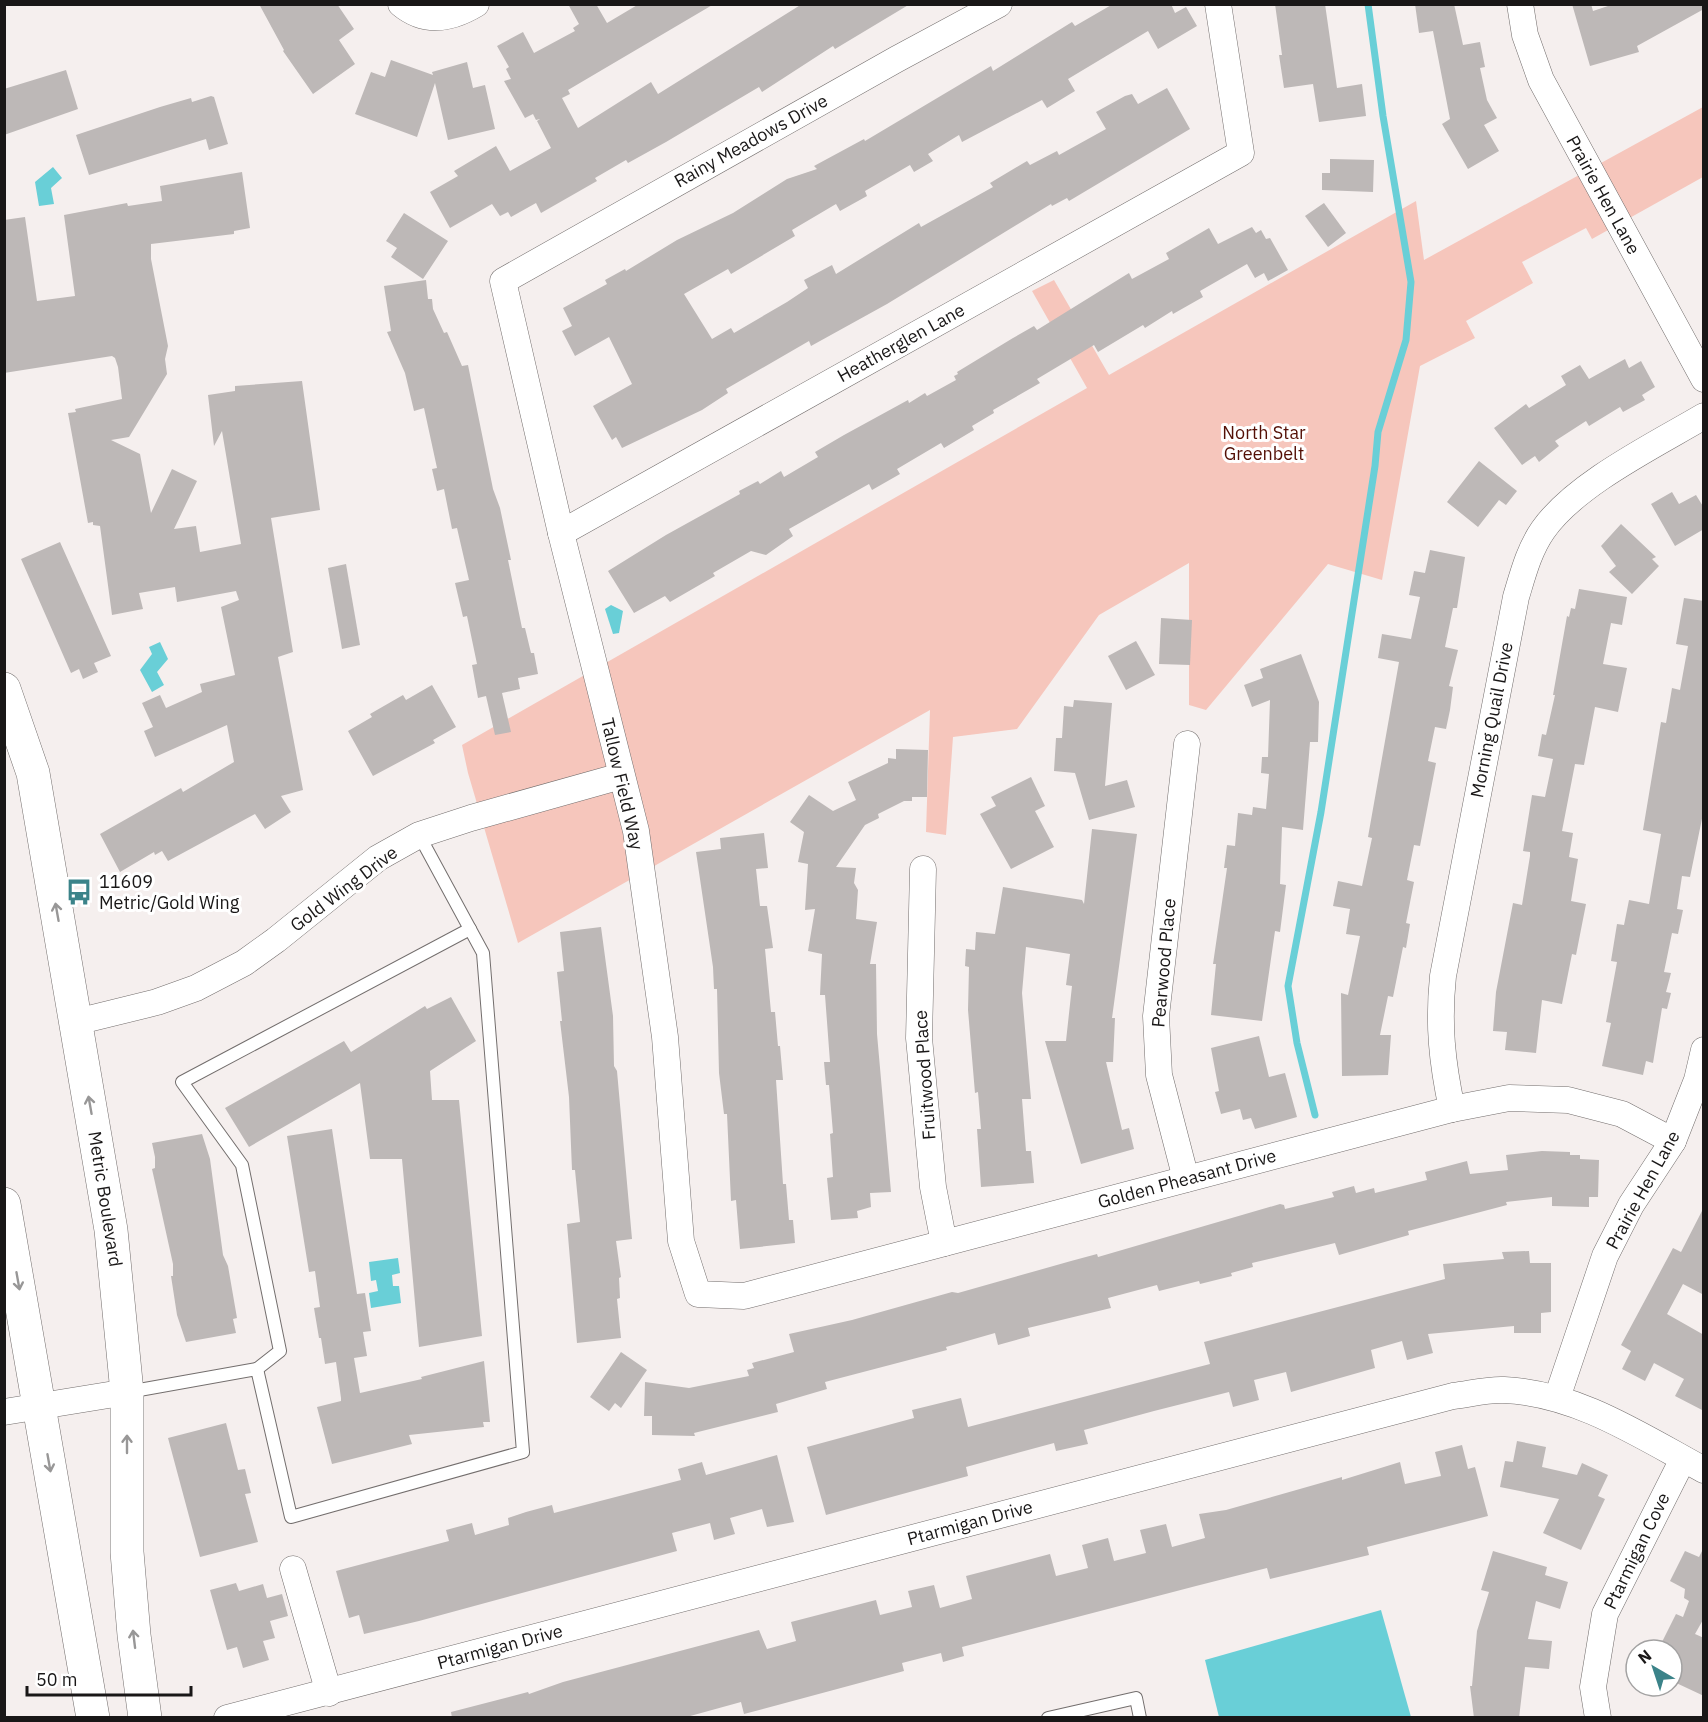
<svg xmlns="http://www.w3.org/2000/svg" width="1708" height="1722" font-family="'IBM Plex Sans',sans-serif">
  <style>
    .green { fill: #f6c6bc }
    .water { fill: #69cfd7 }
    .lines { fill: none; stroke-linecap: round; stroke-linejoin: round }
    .stream { stroke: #69cfd7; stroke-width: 7 }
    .building { fill: #bdb8b7 }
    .lane-casing { stroke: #736e6d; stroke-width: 14 }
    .street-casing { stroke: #736e6d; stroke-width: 27 }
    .secondary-casing { stroke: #736e6d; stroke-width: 34 }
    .lane { stroke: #fff; stroke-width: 12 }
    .street { stroke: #fff; stroke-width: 26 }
    .secondary { stroke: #fff; stroke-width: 33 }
    .oneway { stroke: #989797 }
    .labels { text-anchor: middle; stroke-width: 6; stroke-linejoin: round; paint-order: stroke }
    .street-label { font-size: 18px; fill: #191717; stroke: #fff }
    .park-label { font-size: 18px; fill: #530f05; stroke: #fff }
    .poi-label { font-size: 18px; fill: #191717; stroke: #fff; text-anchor: start }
  </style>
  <rect width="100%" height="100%" fill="#f5efee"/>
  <polygon class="green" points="1703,107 1703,177 1592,239 1586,228 1522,262 1533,283 1466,321 1475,338 1420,366 1382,580 1328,564 1206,710 1189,705 1189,563 1099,615 1017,729 953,737 946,835 926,832 930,710 518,943 468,773 462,745 1087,388 1032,291 1054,280 1109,375 1416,201 1424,260"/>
  <g class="water">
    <polygon points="53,167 62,178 51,188 54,204 39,206 35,182"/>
    <polygon points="611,605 623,611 619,633 613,634 605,609"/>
    <polygon points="160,642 168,659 157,672 164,685 152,692 140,670 152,654 149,647"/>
    <polygon points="398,1258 400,1273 392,1275 393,1286 399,1286 401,1303 371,1308 369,1293 378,1291 376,1280 371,1281 369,1262"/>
    <polygon points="1381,1610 1411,1717 1219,1717 1205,1660"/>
  </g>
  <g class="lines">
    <polyline class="stream" points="1315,1115 1297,1043 1288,986 1321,812 1375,466 1378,432 1406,340 1411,282 1383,116 1368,4"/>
  </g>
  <g class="building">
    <polygon points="259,4 337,4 354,29 339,40 355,64 313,94 283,51 284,50"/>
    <polygon points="568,4 596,4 607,23 639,4 714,4 568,90 570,94 562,98 578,128 651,82 658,94 802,4 910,4 835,49 833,46 762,92 759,87 666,142 628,163 626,160 595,178 597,181 541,213 536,203 511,217 508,212 500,216 492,204 450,228 430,192 458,176 454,171 496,146 510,171 551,148 537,121 540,119 536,120 533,114 525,118 504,81 511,79 506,69 509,67 497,46 523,32 534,53 575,31 573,28 579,24"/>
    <polygon points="1113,4 1171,4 1175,13 1186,7 1197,26 1158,49 1148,31 1068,79 1075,91 1047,108 1042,100 962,142 959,135 928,154 933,161 914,172 910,165 865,191 867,196 840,211 836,204 792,230 795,236 731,274 728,269 684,294 712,339 731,328 734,333 787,302 808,288 804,280 832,265 836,274 919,223 921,227 993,187 990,183 1027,161 1030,165 1057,151 1059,155 1106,129 1096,112 1125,96 1132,94 1138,104 1167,88 1190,129 1069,201 1067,198 1052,206 1051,204 887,304 811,346 809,341 726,389 728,393 702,410 622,448 616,437 612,440 593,406 632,384 609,337 575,356 562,331 572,326 563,308 607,284 605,280 625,269 626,271 677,240 733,213 787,179 817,169 814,166 864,139 865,141 991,66 993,71 1072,22 1075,26"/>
    <polygon points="1275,4 1325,4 1337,88 1362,84 1366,116 1319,122 1313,84 1284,88 1279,55 1282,55"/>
    <polygon points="1415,4 1454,4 1463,45 1480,42 1485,67 1480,68 1487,100 1497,118 1484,125 1499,151 1468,169 1442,124 1450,119 1433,31 1419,33"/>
    <polygon points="1572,4 1591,4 1593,11 1614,4 1704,4 1704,9 1637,46 1639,52 1590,66"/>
    <polygon points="391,60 433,75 432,72 467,62 473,88 485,85 495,129 448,140 435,83 417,137 355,114 371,72 385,77"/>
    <polygon points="66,70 78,109 4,135 4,89"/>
    <polygon points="211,96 214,97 228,144 209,150 206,139 89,175 76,135 160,107 191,98 192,102"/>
    <polygon points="1330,159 1374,160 1373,192 1322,190 1322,173 1330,173"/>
    <polygon points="242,172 250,228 234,231 234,234 151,244 151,259 168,346 165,359 167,374 129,437 111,440 140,454 151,513 172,469 197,481 174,529 196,526 200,552 241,544 222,431 214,446 208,395 235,391 235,386 302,381 320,510 271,518 293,652 278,657 303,790 281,796 291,812 265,829 255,814 168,861 162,851 155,855 154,852 120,872 100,834 181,788 183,792 234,762 227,725 155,757 144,731 153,727 142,703 160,695 166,708 202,692 200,684 235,675 221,607 239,600 236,591 177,602 175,587 139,593 143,609 112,615 100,526 93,525 93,522 88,523 68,413 76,412 75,409 122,399 118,367 115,358 112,356 4,373 4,220 25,217 37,301 75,296 64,215 127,203 128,206 162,201 160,186"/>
    <polygon points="1324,203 1346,233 1328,247 1305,216"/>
    <polygon points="404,213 448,241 423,279 391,257 397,248 386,241"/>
    <polygon points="1252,227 1256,233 1261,230 1266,239 1270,238 1288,270 1268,281 1264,273 1255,278 1247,264 1200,291 1203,297 1173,314 1172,311 1145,328 1143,325 1098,352 1094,345 1037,379 1040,383 993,410 994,413 972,426 974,430 944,448 941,443 897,469 900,474 872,490 869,484 789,529 793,536 766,555 751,551 713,573 715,576 670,602 665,596 634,613 608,571 666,535 740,494 739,491 758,481 760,484 781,471 784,477 818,457 815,452 844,435 908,400 909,403 925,393 927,396 956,380 954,376 958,374 957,372 1013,338 1034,326 1037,330 1129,273 1132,279 1169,259 1166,253 1209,228 1218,244"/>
    <polygon points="426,280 428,299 432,299 433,309 444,333 447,332 462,366 468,365 493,489 500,508 511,560 508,560 522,628 525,628 531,653 534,653 538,674 518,678 520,689 502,693 511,732 495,735 486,696 478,698 472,665 477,664 467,616 463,617 455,583 469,580 457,528 452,529 444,489 437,491 432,469 437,468 424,408 414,411 405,373 387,332 391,331 384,286"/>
    <polygon points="1625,359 1629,368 1641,361 1655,387 1642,395 1645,400 1623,412 1620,407 1589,426 1586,421 1555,441 1559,446 1539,462 1535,456 1522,465 1494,428 1526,404 1529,408 1566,385 1561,376 1580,365 1589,379"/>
    <polygon points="1479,461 1517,491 1506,505 1499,500 1478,527 1447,502"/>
    <polygon points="1672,492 1679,504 1696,495 1704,508 1704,529 1675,546 1651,504"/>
    <polygon points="1621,524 1656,557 1652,559 1659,566 1632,594 1609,572 1616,566 1601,546"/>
    <polygon points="60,542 111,656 94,663 98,672 83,679 79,669 71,673 21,559"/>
    <polygon points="1430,550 1465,557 1457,608 1453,608 1445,647 1458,650 1449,686 1453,687 1450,710 1446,729 1435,727 1428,761 1436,763 1420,846 1414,845 1407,880 1414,882 1406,923 1410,924 1406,948 1403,947 1393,997 1388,996 1380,1035 1391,1035 1388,1075 1342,1076 1341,993 1348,995 1360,936 1346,934 1350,909 1333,906 1338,881 1362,886 1372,838 1368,837 1399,662 1378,658 1382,634 1411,639 1420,597 1409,595 1414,571 1425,573"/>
    <polygon points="346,564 360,645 342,649 328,568"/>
    <polygon points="1579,589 1627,597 1622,625 1611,623 1603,664 1627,668 1618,712 1595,707 1584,765 1575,764 1562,831 1573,833 1569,857 1578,859 1571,901 1586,904 1576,955 1572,954 1562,1004 1542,1000 1536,1053 1505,1050 1507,1032 1493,1031 1496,992 1513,903 1522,905 1530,856 1530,852 1523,851 1532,795 1545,797 1553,759 1538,756 1542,734 1546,735 1555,695 1553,695 1567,616 1569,617 1571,608 1575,609"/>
    <polygon points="1684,598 1704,601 1704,809 1690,877 1682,876 1677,909 1683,910 1678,934 1672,933 1664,972 1671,973 1666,992 1671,993 1667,1009 1662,1008 1653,1063 1646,1061 1643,1075 1602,1066 1611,1023 1606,1022 1617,962 1611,961 1617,924 1624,925 1629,900 1649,904 1661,834 1643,830 1661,722 1666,723 1672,688 1680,690 1688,646 1676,644"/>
    <polygon points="1161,618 1192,620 1190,665 1159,664"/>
    <polygon points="1136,641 1155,675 1126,690 1108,656"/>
    <polygon points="1301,654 1319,702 1318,742 1310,742 1303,830 1282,827 1280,884 1286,885 1280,932 1275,931 1262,1021 1211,1015 1216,964 1213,964 1227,868 1224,868 1227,845 1235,846 1238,813 1252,815 1253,807 1266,809 1269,774 1261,773 1262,757 1268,757 1270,700 1252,707 1244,685 1263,678 1260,669"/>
    <polygon points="432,685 456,727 433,740 435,743 373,776 348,731 372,717 370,714 403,695 406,700"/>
    <polygon points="1074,700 1112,703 1105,786 1127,780 1135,807 1089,820 1075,773 1054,771 1056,738 1062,738 1064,706 1073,707"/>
    <polygon points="896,749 928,750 927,797 912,797 912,801 904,801 878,814 879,818 865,825 836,867 856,868 854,883 858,890 856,919 877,922 870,964 876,964 877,1034 891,1192 870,1193 871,1207 857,1211 858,1218 831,1220 827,1178 833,1177 830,1134 833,1133 829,1085 826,1085 824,1062 830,1062 825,995 820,995 822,954 808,951 815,909 805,910 808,864 798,862 804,832 790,822 809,795 833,811 856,800 848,782 888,763 888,758 896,759"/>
    <polygon points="1031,777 1045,806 1035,811 1054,847 1011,869 980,814 996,806 991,797"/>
    <polygon points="1092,829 1137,834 1112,1018 1115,1018 1113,1062 1106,1062 1122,1130 1129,1128 1134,1149 1081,1164 1045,1041 1066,1041 1072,986 1066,985 1070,954 1026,947 1022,993 1031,1099 1022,1099 1026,1151 1031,1151 1034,1183 981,1187 977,1129 981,1129 978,1092 975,1093 968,1010 969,967 965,966 966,949 975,950 976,932 995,934 1003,887 1082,900 1084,904"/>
    <polygon points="764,833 768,868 756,869 760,906 767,906 773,948 765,949 771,1012 775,1012 778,1046 780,1046 783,1080 776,1080 783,1184 786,1184 789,1220 793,1220 795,1243 740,1249 736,1200 731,1201 727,1114 724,1114 719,1073 717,989 714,989 713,967 696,852 721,849 720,838"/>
    <polygon points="601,927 613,1016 614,1066 617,1071 632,1239 616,1241 621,1277 619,1278 620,1298 617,1299 621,1338 577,1343 567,1224 580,1222 575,1170 572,1170 569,1097 560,1021 562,1021 557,972 564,971 560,932"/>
    <polygon points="451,997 476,1041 430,1071 432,1100 459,1100 482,1336 419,1347 402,1159 370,1159 360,1083 249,1147 225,1108 344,1041 351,1052 425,1006 427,1009"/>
    <polygon points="1259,1036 1269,1077 1285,1073 1297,1117 1255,1129 1251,1118 1243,1120 1240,1109 1221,1114 1215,1092 1219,1091 1211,1048"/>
    <polygon points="332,1129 357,1294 365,1293 371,1331 363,1332 367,1356 354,1358 360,1393 422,1379 421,1377 484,1361 490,1422 483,1422 484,1427 409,1435 412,1444 332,1464 317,1407 341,1401 341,1398 336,1362 325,1364 321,1338 319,1338 314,1308 320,1307 315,1271 309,1272 287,1136"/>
    <polygon points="202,1134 210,1159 223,1255 228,1266 237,1318 233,1319 236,1333 186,1342 177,1315 171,1276 173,1276 173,1264 152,1169 155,1168 155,1157 152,1143"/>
    <polygon points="1542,1151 1570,1152 1570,1155 1580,1155 1580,1159 1599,1160 1598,1197 1589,1197 1589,1207 1552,1206 1552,1197 1506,1202 1507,1205 1408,1231 1409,1235 1339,1255 1335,1243 1252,1263 1253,1267 1231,1273 1232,1276 1200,1284 1199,1281 1159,1291 1157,1285 1108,1298 1111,1308 1028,1328 1030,1336 998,1345 995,1333 946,1347 947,1350 825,1382 827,1389 776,1404 778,1412 694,1433 695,1436 652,1435 652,1416 644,1416 645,1382 689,1388 749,1376 747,1370 754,1368 752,1363 794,1352 789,1334 852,1320 952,1292 958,1293 1071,1261 1097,1254 1098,1257 1280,1204 1284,1205 1285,1209 1334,1197 1332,1192 1354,1186 1356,1193 1374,1188 1375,1193 1427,1180 1425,1172 1467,1161 1470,1174 1508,1170 1506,1155"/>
    <polygon points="1704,1207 1704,1295 1683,1284 1667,1314 1704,1335 1704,1411 1675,1396 1684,1379 1654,1363 1645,1381 1622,1369 1631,1351 1621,1345 1673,1248 1681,1252"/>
    <polygon points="1529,1251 1530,1263 1551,1263 1551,1312 1541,1313 1541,1333 1514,1333 1514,1326 1428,1334 1433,1353 1407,1360 1402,1341 1371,1350 1375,1368 1291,1392 1286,1372 1254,1380 1259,1400 1233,1407 1229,1392 1154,1411 1084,1430 1088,1444 1056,1451 1054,1443 966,1467 968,1476 826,1515 807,1447 914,1418 912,1410 961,1398 968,1427 1210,1364 1204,1342 1445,1279 1443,1264 1504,1259 1502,1252"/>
    <polygon points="621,1352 647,1370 621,1408 615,1403 609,1411 590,1397"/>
    <polygon points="226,1423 238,1470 245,1469 251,1493 245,1494 258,1542 200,1557 168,1438"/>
    <polygon points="1517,1441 1546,1447 1542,1467 1577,1475 1582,1463 1608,1475 1598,1496 1605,1499 1581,1550 1543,1533 1559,1499 1500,1487 1505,1461 1513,1462"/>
    <polygon points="1462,1445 1468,1469 1475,1467 1488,1516 1367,1547 1369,1555 1270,1579 1267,1568 1196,1586 962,1647 964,1656 943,1662 941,1653 902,1663 904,1671 744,1714 741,1702 683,1718 452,1718 451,1712 528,1692 529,1694 563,1682 759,1630 767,1649 796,1641 791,1622 876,1600 880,1615 912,1607 908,1591 934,1585 940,1608 972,1599 966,1576 1050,1554 1056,1576 1088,1568 1082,1545 1108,1538 1114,1561 1146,1553 1140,1530 1166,1524 1172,1547 1205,1538 1199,1514 1226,1510 1342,1477 1342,1480 1400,1462 1405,1484 1441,1476 1435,1452"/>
    <polygon points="777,1455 794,1522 767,1527 762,1509 730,1518 735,1534 714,1540 710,1523 672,1533 677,1551 419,1621 364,1634 359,1615 349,1618 336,1571 449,1541 446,1530 472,1523 475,1535 509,1525 508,1518 526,1512 552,1505 554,1513 681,1480 678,1469 702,1462 706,1475"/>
    <polygon points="1704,1547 1704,1618 1695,1634 1704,1638 1704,1696 1672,1681 1672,1650 1669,1650 1670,1644 1662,1642 1676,1614 1683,1617 1689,1601 1684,1598 1685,1589 1670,1581 1685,1551 1699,1557"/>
    <polygon points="1493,1551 1547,1567 1545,1575 1568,1582 1560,1609 1536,1601 1528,1639 1552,1641 1549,1669 1525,1667 1519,1718 1474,1718 1470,1686 1472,1686 1477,1631 1489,1592 1481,1590"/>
    <polygon points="236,1583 239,1591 263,1584 267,1598 282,1594 288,1616 270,1621 275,1638 263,1641 269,1660 243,1668 237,1647 227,1650 210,1590"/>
  </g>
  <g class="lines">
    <g class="lane-casing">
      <g id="lane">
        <polyline points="257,1369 280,1351 242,1165 182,1082 470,929"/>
        <polyline points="128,1392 257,1369 291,1517 523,1452 483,953 419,835"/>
        <polyline points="1048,1718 1136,1698 1140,1718"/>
      </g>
    </g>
    <g class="street-casing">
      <g id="street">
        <path d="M401,4C425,24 451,19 476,4"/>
        <polyline points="999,4 897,59 503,281 561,533 636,831 665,1037 681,1241 698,1294 744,1296 1452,1109 1509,1098 1568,1100 1622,1114 1673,1141"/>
        <polyline points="1520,4 1525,35 1541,80 1704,379"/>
        <polyline points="561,533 1241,153 1218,4"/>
        <polyline points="923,869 919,1038 933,1187 944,1243"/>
        <polyline points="76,1022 157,1002 196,988 244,963 276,940 378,858 419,835 471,818 621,776"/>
        <path d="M1452,1109C1442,1062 1438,1024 1443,976L1516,597C1523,574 1529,550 1543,530C1575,484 1655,445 1704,416"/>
        <polyline points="1186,1179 1159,1075 1156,1016 1187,744"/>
        <polyline points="1557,1398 1605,1256 1631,1205 1673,1141 1697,1080 1704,1050"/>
        <polyline points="4,1412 127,1392"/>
        <polyline points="293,1569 329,1693"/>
        <path d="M227,1718L1453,1396C1470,1394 1488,1389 1504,1390C1577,1393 1641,1436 1704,1470"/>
        <polyline points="1598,1718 1593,1687 1605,1614 1683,1459"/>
      </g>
    </g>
    <g class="secondary-casing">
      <g id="secondary">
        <polyline points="4,689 33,773 111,1230 127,1392 127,1552 134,1635 145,1718"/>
        <polyline points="4,1204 93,1718"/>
      </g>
    </g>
    <use href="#lane" class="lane"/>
    <use href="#street" class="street"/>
    <use href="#secondary" class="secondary"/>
  </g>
  <defs><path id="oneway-shaft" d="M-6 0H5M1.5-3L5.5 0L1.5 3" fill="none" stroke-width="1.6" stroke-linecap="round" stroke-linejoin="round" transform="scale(1.5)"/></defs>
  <g class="oneway">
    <use href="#oneway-shaft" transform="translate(57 912) rotate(-100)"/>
    <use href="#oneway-shaft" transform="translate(90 1105) rotate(-100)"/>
    <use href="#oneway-shaft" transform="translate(18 1281) rotate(80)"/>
    <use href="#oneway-shaft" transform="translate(127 1444) rotate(-90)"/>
    <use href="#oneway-shaft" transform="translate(49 1463) rotate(80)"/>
    <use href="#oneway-shaft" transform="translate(134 1639) rotate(-97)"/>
  </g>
  <defs>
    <g id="bus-bare" transform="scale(2.07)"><path d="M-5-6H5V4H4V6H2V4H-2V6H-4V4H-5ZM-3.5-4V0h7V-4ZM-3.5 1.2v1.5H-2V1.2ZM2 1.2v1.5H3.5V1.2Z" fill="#3b8389" stroke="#fff" stroke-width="2.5" paint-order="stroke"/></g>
  </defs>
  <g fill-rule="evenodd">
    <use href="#bus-bare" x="79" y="892"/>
  </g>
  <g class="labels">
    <g class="street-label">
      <text transform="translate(751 141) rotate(-29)" y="6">Rainy Meadows Drive</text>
      <text transform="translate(1603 195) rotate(61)" y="6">Prairie Hen Lane</text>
      <text transform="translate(901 343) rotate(-29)" y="6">Heatherglen Lane</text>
      <text transform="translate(1492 720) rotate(-79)" y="6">Morning Quail Drive</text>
      <text transform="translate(622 784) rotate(77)" y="6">Tallow Field Way</text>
      <text transform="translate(344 889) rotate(-37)" y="6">Gold Wing Drive</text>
      <text transform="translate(1164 963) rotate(-85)" y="6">Pearwood Place</text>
      <text transform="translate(925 1075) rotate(-94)" y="6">Fruitwood Place</text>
      <text transform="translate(1187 1179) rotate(-15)" y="6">Golden Pheasant Drive</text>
      <text transform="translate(1643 1190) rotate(-61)" y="6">Prairie Hen Lane</text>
      <text transform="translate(105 1199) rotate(81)" y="6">Metric Boulevard</text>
      <text transform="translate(970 1523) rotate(-15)" y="6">Ptarmigan Drive</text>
      <text transform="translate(1637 1551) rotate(-64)" y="6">Ptarmigan Cove</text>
      <text transform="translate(500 1647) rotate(-15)" y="6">Ptarmigan Drive</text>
    </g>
    <g class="park-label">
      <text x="1264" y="439">North Star<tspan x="1264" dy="21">Greenbelt</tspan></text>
    </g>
    <g class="poi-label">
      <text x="99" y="888">11609<tspan x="99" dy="21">Metric/Gold Wing</tspan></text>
    </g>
  </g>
  <rect width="1708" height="1722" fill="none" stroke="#191717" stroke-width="12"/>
  <g transform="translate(1654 1668) rotate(321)"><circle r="28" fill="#ffffff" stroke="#a3a2a2" stroke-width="1.5"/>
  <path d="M0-4.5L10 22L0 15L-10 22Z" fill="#3b8389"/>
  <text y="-9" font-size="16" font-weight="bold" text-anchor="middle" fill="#191717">N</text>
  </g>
  <path d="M27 1686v9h164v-9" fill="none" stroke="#191717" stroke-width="3"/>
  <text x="36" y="1686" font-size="18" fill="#191717" stroke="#ffffff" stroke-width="4.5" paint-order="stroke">50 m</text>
</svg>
